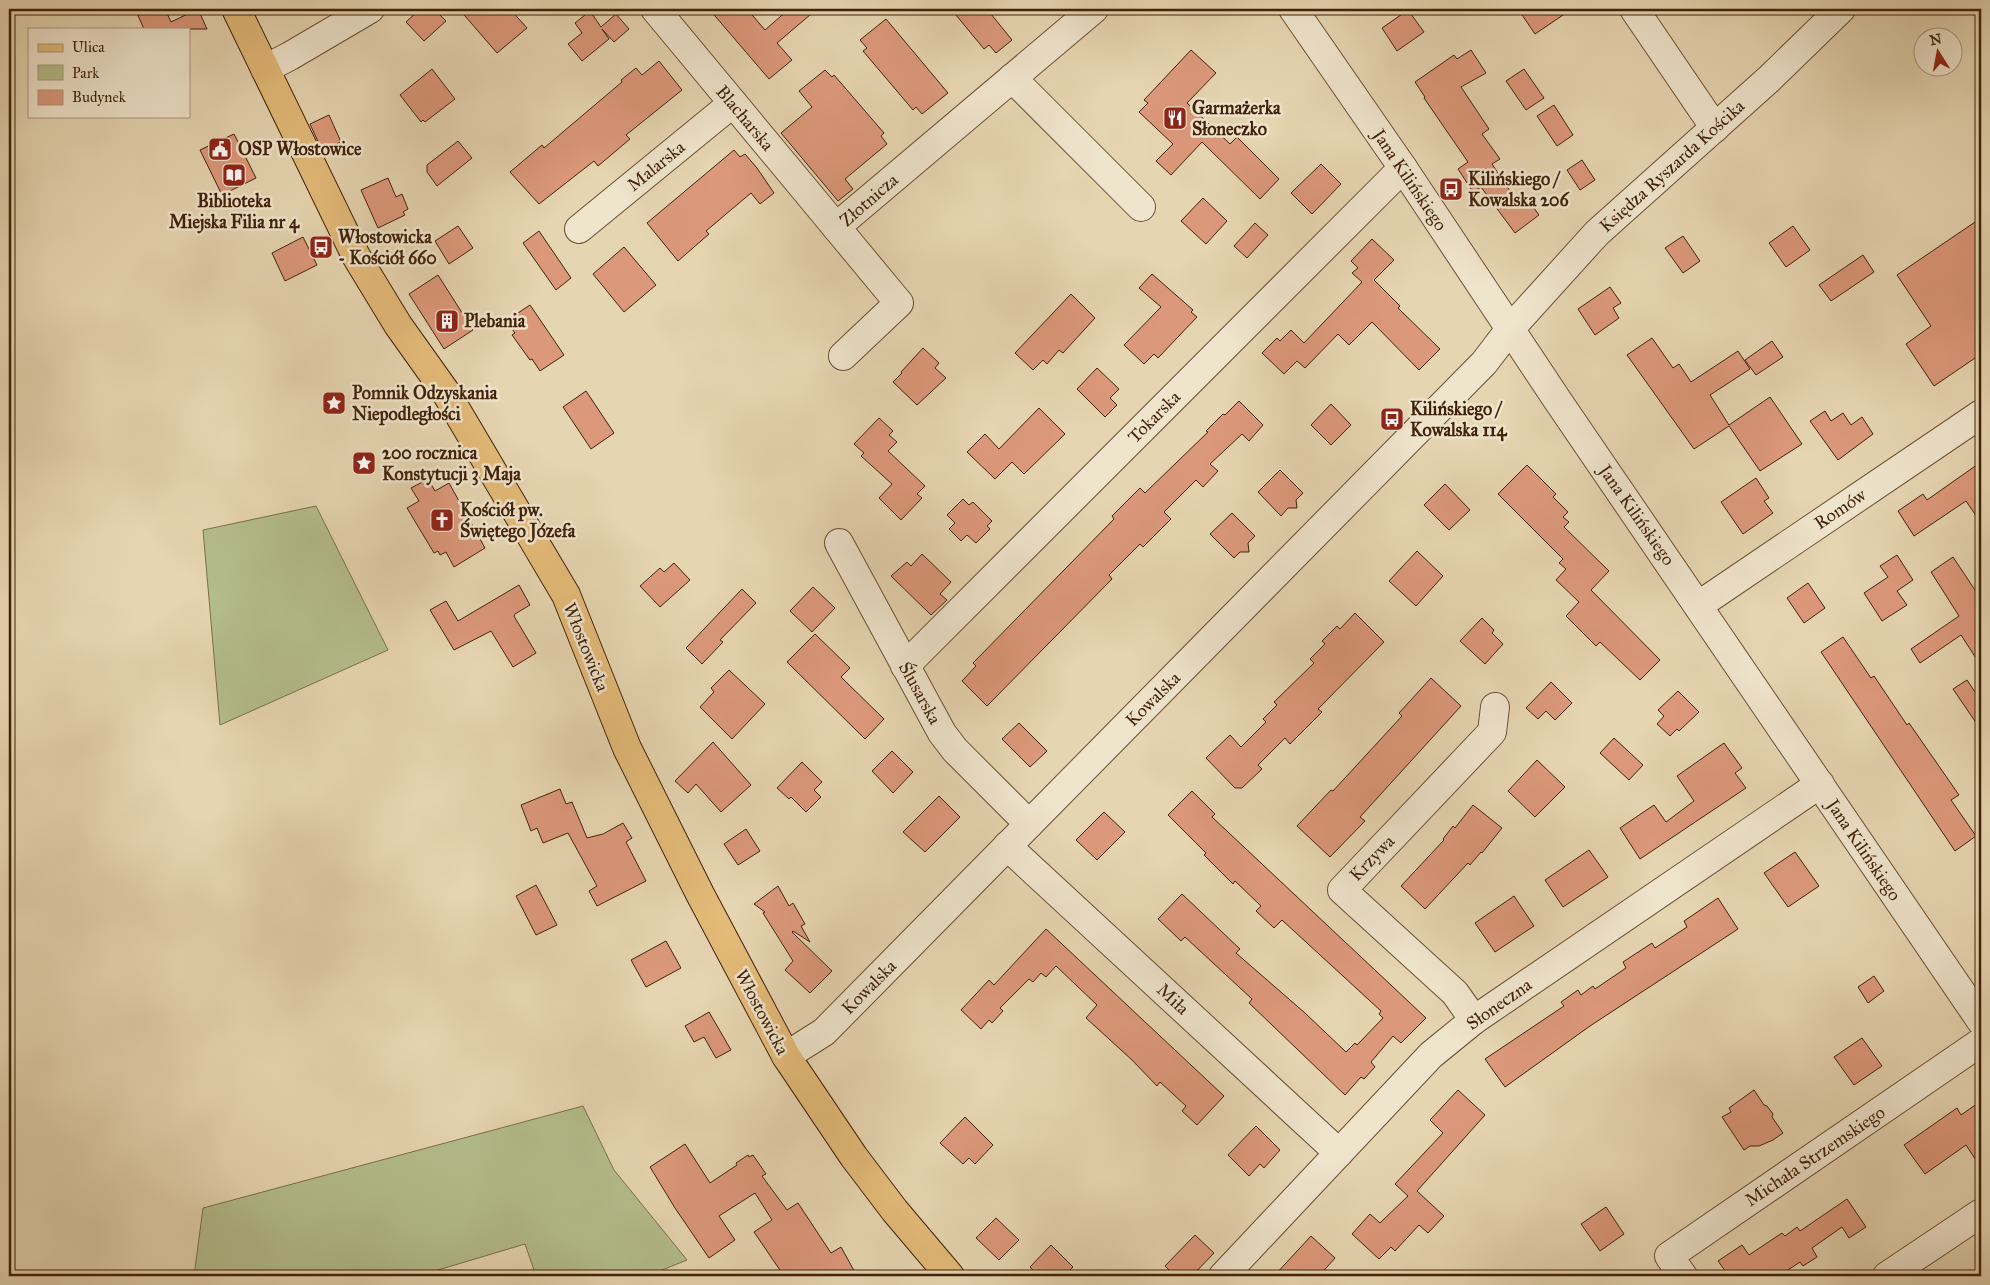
<svg xmlns="http://www.w3.org/2000/svg" width="1990" height="1285" font-family="'IM FELL Great Primer',serif">
  <style>
    .green { fill: #b4bd8c; stroke: #7a704a }
    .building { fill: #dc987b; stroke: #412209 }
    .lines { fill: none; stroke-linecap: round; stroke-linejoin: round }
    .minor-casing { stroke: #6a4f33; stroke-width: 30 }
    .major-casing { stroke: #412209; stroke-width: 30 }
    .minor { stroke: #efe4cc; stroke-width: 28 }
    .major { stroke: #e3ba78; stroke-width: 28 }
    .labels { text-anchor: middle; stroke-width: 5; stroke-linejoin: round; paint-order: stroke }
    .poi-label { font-size: 18px; font-weight: bold; fill: #412209; stroke: #efe4cc; text-anchor: start }
    .street-label { font-size: 18px; fill: #412209; stroke: #efe4cc }
  </style>
  <rect width="100%" height="100%" fill="#e6d5b1"/>
  <filter id="stains"><feTurbulence type="fractalNoise" baseFrequency=".004" numOctaves="4"/><feColorMatrix values="0 0 0 0 .2 0 0 0 0 .09 0 0 0 0 .02 0 0 0 .5 -.17"/></filter>
  <radialGradient id="worn" r=".72"><stop offset=".6" stop-color="#630" stop-opacity="0"/><stop offset="1" stop-color="#630" stop-opacity=".3"/></radialGradient>
  <g class="green">
    <polygon points="316,506 388,650 220,725 203,530"/>
    <polygon points="583,1106 614,1170 687,1260 647,1276 536,1276 525,1244 418,1276 194,1276 203,1208"/>
  </g>
  <g class="building">
    <polygon points="135,9 165,9 171,22 198,9 207,29 144,29"/>
    <polygon points="420,9 434,9 446,21 424,41 406,22"/>
    <polygon points="459,9 510,9 527,28 497,53"/>
    <polygon points="709,9 747,9 765,30 789,9 817,9 777,43 792,60 769,79"/>
    <polygon points="951,9 987,9 1012,40 996,53 989,45 984,49"/>
    <polygon points="1518,9 1572,9 1535,34"/>
    <polygon points="1408,10 1424,32 1397,51 1382,28"/>
    <polygon points="590,11 601,27 616,14 629,29 614,42 602,29 609,39 582,61 568,44 582,33 575,23"/>
    <polygon points="886,19 948,93 922,114 916,107 913,110 863,51 867,48 860,40"/>
    <polygon points="1191,50 1216,73 1187,103 1230,144 1237,137 1279,179 1260,199 1202,142 1171,175 1156,161 1173,144 1139,112 1148,103 1144,100"/>
    <polygon points="1471,50 1486,73 1461,87 1489,129 1482,134 1500,159 1492,164 1514,197 1522,192 1539,215 1515,233 1481,187 1473,192 1458,169 1468,162 1424,98 1425,97 1415,82 1454,55 1457,59"/>
    <polygon points="659,61 682,90 626,135 630,139 598,166 594,161 539,204 510,172 542,145 544,148 622,82 621,80 636,68 642,75"/>
    <polygon points="432,69 455,99 425,122 423,120 421,122 400,95"/>
    <polygon points="1524,69 1544,98 1526,110 1506,81"/>
    <polygon points="825,70 832,77 834,75 884,133 881,136 887,144 845,179 853,189 838,201 781,133 812,107 799,91"/>
    <polygon points="1554,105 1573,135 1557,146 1537,116"/>
    <polygon points="329,115 341,142 322,150 310,124"/>
    <polygon points="234,134 256,178 222,195 200,150"/>
    <polygon points="458,141 472,158 437,186 427,172 427,165"/>
    <polygon points="734,150 740,157 745,154 757,168 774,193 760,204 751,193 706,231 709,234 678,261 647,223"/>
    <polygon points="1582,160 1595,180 1580,190 1567,170"/>
    <polygon points="1321,164 1341,184 1312,214 1291,193"/>
    <polygon points="388,178 396,197 402,194 408,209 403,212 405,215 378,228 361,190"/>
    <polygon points="1203,198 1227,221 1206,244 1181,221"/>
    <polygon points="1981,218 1981,354 1934,386 1906,344 1931,326 1897,275"/>
    <polygon points="1255,223 1268,235 1247,258 1234,246"/>
    <polygon points="458,226 473,248 449,264 435,241"/>
    <polygon points="1793,226 1810,250 1786,267 1769,243"/>
    <polygon points="539,231 571,278 556,290 523,243"/>
    <polygon points="1683,236 1700,261 1683,273 1665,248"/>
    <polygon points="303,237 317,265 285,281 272,253"/>
    <polygon points="1372,239 1394,260 1374,280 1400,306 1398,308 1440,349 1419,370 1372,322 1349,345 1338,334 1305,368 1297,361 1284,374 1262,353 1277,338 1280,341 1291,330 1304,343 1362,282 1352,273 1358,268 1351,261"/>
    <polygon points="624,247 656,285 624,312 593,274"/>
    <polygon points="1863,255 1874,272 1831,301 1819,285"/>
    <polygon points="1152,274 1193,310 1191,312 1197,317 1158,358 1154,354 1144,364 1124,345 1161,307 1139,288"/>
    <polygon points="438,275 473,330 444,349 409,294"/>
    <polygon points="1610,287 1621,303 1613,308 1619,318 1595,335 1578,309"/>
    <polygon points="1071,294 1095,318 1063,353 1059,350 1047,364 1043,360 1033,370 1015,353"/>
    <polygon points="530,305 564,355 540,371 532,359 530,360 512,335 515,333 506,321"/>
    <polygon points="1652,338 1673,368 1679,364 1691,382 1738,351 1750,369 1710,395 1729,425 1770,397 1802,444 1760,471 1729,426 1694,449 1627,355"/>
    <polygon points="1772,341 1783,357 1756,375 1745,360"/>
    <polygon points="923,348 939,363 935,368 946,378 917,405 893,382 902,373 901,372"/>
    <polygon points="1097,368 1119,389 1110,398 1117,405 1105,417 1077,389"/>
    <polygon points="586,391 614,433 591,449 563,407"/>
    <polygon points="1239,401 1263,425 1249,441 1242,434 1210,464 1218,471 1203,487 1196,480 1164,512 1171,519 1143,547 1140,544 1109,575 1112,579 987,706 962,681 976,666 973,663 1114,519 1112,516 1140,488 1145,493 1208,432 1206,431 1223,414 1225,415"/>
    <polygon points="1331,404 1351,425 1331,445 1311,425"/>
    <polygon points="1039,408 1065,434 1024,474 1012,462 995,479 967,452 985,434 999,449"/>
    <polygon points="1825,411 1831,421 1843,413 1851,425 1862,417 1873,434 1838,460 1810,421"/>
    <polygon points="879,418 893,431 889,435 897,442 888,451 925,486 917,494 922,498 901,520 879,498 892,484 861,456 864,453 854,444"/>
    <polygon points="1981,462 1981,523 1966,501 1914,536 1898,511 1923,494 1927,500"/>
    <polygon points="1527,465 1556,494 1553,497 1568,512 1563,517 1569,522 1564,527 1609,571 1591,590 1660,660 1640,680 1600,642 1596,646 1566,616 1579,602 1556,580 1566,569 1559,563 1563,559 1498,494"/>
    <polygon points="1280,470 1303,493 1296,500 1297,508 1288,508 1281,516 1258,492"/>
    <polygon points="1756,478 1769,498 1764,501 1773,513 1743,534 1721,502"/>
    <polygon points="428,479 435,491 449,483 485,548 454,567 446,552 440,555 438,551 434,553 407,508 419,501 411,488"/>
    <polygon points="1445,484 1470,510 1449,530 1424,505"/>
    <polygon points="963,499 969,505 973,502 992,521 987,526 990,529 976,543 967,535 961,541 949,529 955,523 947,515"/>
    <polygon points="1232,513 1255,536 1248,543 1249,552 1240,552 1234,558 1210,534"/>
    <polygon points="1417,551 1443,576 1416,606 1389,581"/>
    <polygon points="922,554 951,582 940,594 947,600 931,615 891,576 907,562 911,566"/>
    <polygon points="1897,555 1913,580 1897,591 1907,605 1882,621 1864,593 1888,577 1880,566"/>
    <polygon points="1953,557 1981,599 1981,666 1961,635 1920,663 1911,649 1959,616 1931,572"/>
    <polygon points="674,563 690,580 660,607 640,586 660,568 664,572"/>
    <polygon points="1808,583 1825,608 1804,623 1787,598"/>
    <polygon points="519,585 530,605 515,614 514,616 536,653 513,667 491,631 454,650 430,610 446,601 458,621"/>
    <polygon points="813,587 835,608 812,632 790,611"/>
    <polygon points="742,589 756,603 720,640 723,642 702,664 686,648"/>
    <polygon points="1355,613 1384,642 1318,709 1322,712 1290,744 1285,738 1258,765 1262,769 1242,788 1235,788 1206,758 1230,735 1241,747 1266,722 1263,719 1277,705 1274,702 1314,663 1310,659 1325,644 1322,641 1337,626 1340,629"/>
    <polygon points="1482,618 1494,630 1492,633 1503,644 1485,664 1460,641"/>
    <polygon points="815,634 850,668 841,677 884,719 865,739 787,662"/>
    <polygon points="1843,637 1871,678 1874,676 1907,725 1909,723 1959,795 1951,800 1976,836 1955,851 1821,652"/>
    <polygon points="729,670 765,704 732,739 700,707 714,692 711,688"/>
    <polygon points="1431,678 1461,706 1360,817 1365,821 1330,857 1297,826 1331,790 1333,791 1402,716 1399,713"/>
    <polygon points="1967,680 1981,701 1981,730 1953,689"/>
    <polygon points="1551,682 1572,703 1555,720 1546,711 1538,719 1526,708"/>
    <polygon points="1678,691 1699,712 1679,731 1677,729 1670,736 1657,724 1664,716 1658,710"/>
    <polygon points="1019,723 1047,751 1030,767 1002,739"/>
    <polygon points="1614,738 1643,765 1629,780 1600,753"/>
    <polygon points="713,742 751,785 721,812 696,784 688,793 675,781"/>
    <polygon points="1724,743 1742,768 1735,773 1746,788 1640,859 1620,828 1654,805 1666,822 1694,801 1677,776"/>
    <polygon points="892,751 913,772 893,793 872,771"/>
    <polygon points="1537,760 1565,787 1535,817 1508,791"/>
    <polygon points="802,762 822,782 814,790 821,797 806,812 791,797 789,799 777,788"/>
    <polygon points="560,789 566,804 572,802 587,838 603,834 623,823 632,838 626,842 646,881 597,906 589,891 597,886 568,833 543,843 537,828 531,831 521,805"/>
    <polygon points="1192,791 1215,814 1212,817 1426,1018 1401,1043 1393,1036 1371,1062 1375,1067 1364,1079 1361,1077 1345,1095 1249,1003 1252,999 1185,937 1181,941 1158,919 1182,894 1240,949 1236,953 1305,1013 1346,1052 1355,1043 1357,1045 1383,1018 1379,1014 1381,1011 1282,920 1274,928 1256,911 1261,906 1235,881 1233,884 1204,855 1206,853 1168,815"/>
    <polygon points="939,796 960,817 925,852 903,832"/>
    <polygon points="1473,805 1502,828 1482,853 1481,852 1470,865 1468,863 1425,909 1401,886 1444,840 1443,839 1453,826 1455,828"/>
    <polygon points="1104,812 1125,832 1097,860 1076,840"/>
    <polygon points="746,829 760,851 738,865 724,844"/>
    <polygon points="1589,850 1608,877 1563,907 1545,880"/>
    <polygon points="1795,852 1819,886 1788,907 1764,873"/>
    <polygon points="536,885 557,925 536,935 516,896"/>
    <polygon points="778,886 789,906 793,903 805,924 801,926 810,942 793,931 792,932 832,971 810,993 785,970 793,961 763,913 765,912 754,904"/>
    <polygon points="1514,896 1534,926 1495,952 1475,923"/>
    <polygon points="1718,898 1738,929 1590,1026 1505,1087 1485,1059 1564,1006 1561,1002 1578,990 1581,995 1593,986 1595,989 1626,968 1623,962 1652,943 1655,948 1687,927 1684,921"/>
    <polygon points="1046,929 1224,1096 1197,1125 1182,1111 1186,1106 1160,1082 1157,1086 1132,1060 1086,1018 1097,1005 1056,966 1046,977 1041,973 1033,982 1029,979 1000,1008 1003,1011 992,1023 989,1020 981,1029 961,1010 989,980 994,985"/>
    <polygon points="666,941 681,968 646,987 631,960"/>
    <polygon points="1874,976 1884,991 1868,1003 1858,987"/>
    <polygon points="709,1012 731,1050 716,1058 704,1037 694,1042 685,1026"/>
    <polygon points="1862,1038 1882,1066 1854,1085 1834,1057"/>
    <polygon points="1458,1090 1485,1115 1417,1191 1444,1216 1428,1233 1419,1225 1395,1251 1391,1247 1379,1259 1352,1234 1370,1214 1380,1223 1408,1196 1395,1184 1443,1133 1430,1120"/>
    <polygon points="1754,1090 1764,1105 1767,1106 1773,1114 1772,1117 1783,1133 1773,1140 1759,1146 1750,1146 1744,1150 1722,1117 1731,1112 1729,1108"/>
    <polygon points="1981,1101 1981,1168 1966,1145 1925,1174 1904,1145 1957,1108 1961,1115"/>
    <polygon points="965,1117 993,1145 975,1164 969,1158 963,1164 940,1143"/>
    <polygon points="1256,1126 1280,1150 1264,1168 1260,1164 1249,1176 1228,1155"/>
    <polygon points="685,1144 710,1183 737,1165 736,1163 748,1155 749,1157 753,1155 766,1174 762,1176 787,1210 798,1203 831,1253 841,1247 857,1276 784,1276 754,1232 772,1220 755,1193 719,1216 735,1240 709,1258 675,1208 650,1167"/>
    <polygon points="1847,1199 1866,1227 1849,1238 1842,1227 1812,1248 1817,1257 1803,1266 1800,1262 1779,1276 1729,1276 1718,1261 1742,1245 1749,1255 1782,1233 1785,1236 1797,1227 1800,1231"/>
    <polygon points="1606,1207 1624,1234 1600,1251 1581,1224"/>
    <polygon points="996,1218 1019,1240 999,1260 976,1238"/>
    <polygon points="1195,1235 1214,1253 1192,1276 1175,1276 1165,1266"/>
    <polygon points="1311,1236 1335,1258 1319,1276 1274,1276"/>
    <polygon points="1051,1245 1073,1267 1064,1276 1039,1276 1030,1267"/>
  </g>
  <g class="lines">
    <g class="minor-casing">
      <g id="minor">
        <polyline points="655,9 836,227"/>
        <polyline points="1293,9 1403,168 1558,401 1981,1021"/>
        <polyline points="1634,9 1715,128"/>
        <polyline points="265,69 290,56 370,9"/>
        <polyline points="1012,78 1141,207"/>
        <polyline points="579,229 733,103"/>
        <polyline points="843,356 899,303 836,227 1094,9"/>
        <polyline points="839,543 942,733 955,750 1029,824"/>
        <polyline points="1699,605 1981,414"/>
        <polyline points="905,666 1403,168"/>
        <polyline points="1007,846 1339,1153"/>
        <polyline points="1474,1020 1455,993 1342,890 1492,732 1495,707"/>
        <polyline points="786,1056 824,1032 1484,363 1510,329 1597,233 1769,79 1841,9"/>
        <polyline points="1223,1276 1431,1055 1474,1020 1820,784"/>
        <polyline points="1683,1276 1669,1256 1981,1042"/>
        <polyline points="1887,1276 1981,1213"/>
      </g>
    </g>
    <g class="major-casing">
      <polyline id="major" points="236,9 356,256 398,325 445,391 566,595 627,748 700,894 786,1056 854,1157 895,1211 950,1276"/>
    </g>
    <use href="#minor" class="minor"/>
    <use href="#major" class="major"/>
  </g>
  <defs>
    <g id="restaurant-square" transform="scale(1.25)"><rect x="-9" y="-9" width="18" height="18" rx="4" fill="#8f2418" stroke="#efe4cc"/><path d="M-5-6h1v4h1v-4h1v4h1v-4h1v5L-1.5 .5V6h-2V.5L-5-1ZM5-6V6H3V1.5H1.5Q1.5-4 5-6Z" fill="#fff"/></g>
    <g id="civic-square" transform="scale(1.25)"><rect x="-9" y="-9" width="18" height="18" rx="4" fill="#8f2418" stroke="#efe4cc"/><path d="M-.6-6.5H3V-4.5H.6V-3L4-1V1h2V6H-6V1h2V-1L-.6-3ZM-1.2 2.5V6h2.4V2.5Z" fill="#fff"/></g>
    <g id="library-square" transform="scale(1.25)"><rect x="-9" y="-9" width="18" height="18" rx="4" fill="#8f2418" stroke="#efe4cc"/><path d="M-6-4Q-3-5.5-.7-3.5V5Q-3 3-6 4ZM6-4Q3-5.5 .7-3.5V5Q3 3 6 4Z" fill="#fff"/></g>
    <g id="bus-square" transform="scale(1.25)"><rect x="-9" y="-9" width="18" height="18" rx="4" fill="#8f2418" stroke="#efe4cc"/><path d="M-5-6H5V4H4V6H2V4H-2V6H-4V4H-5ZM-3.5-4V0h7V-4ZM-3.5 1.2v1.5H-2V1.2ZM2 1.2v1.5H3.5V1.2Z" fill="#fff"/></g>
    <g id="building-square" transform="scale(1.25)"><rect x="-9" y="-9" width="18" height="18" rx="4" fill="#8f2418" stroke="#efe4cc"/><path d="M-4-6H4V6H1V3H-1V6H-4ZM-2.5-4.3h1.7v1.8h-1.7ZM.8-4.3h1.7v1.8H.8ZM-2.5-1h1.7V.8h-1.7ZM.8-1h1.7V.8H.8Z" fill="#fff"/></g>
    <g id="sight-square" transform="scale(1.25)"><rect x="-9" y="-9" width="18" height="18" rx="4" fill="#8f2418" stroke="#efe4cc"/><path d="M0-6L1.8-2.2L6-1.7L2.9 1.2L3.7 5.4L0 3.3L-3.7 5.4L-2.9 1.2L-6-1.7L-1.8-2.2Z" fill="#fff"/></g>
    <g id="church-square" transform="scale(1.25)"><rect x="-9" y="-9" width="18" height="18" rx="4" fill="#8f2418" stroke="#efe4cc"/><path d="M-1.2-6h2.4v3.5h3.3v2.4h-3.3V6h-2.4V-.1h-3.3v-2.4h3.3Z" fill="#fff"/></g>
  </defs>
  <g fill-rule="evenodd">
    <use href="#restaurant-square" x="1175" y="118"/>
    <use href="#civic-square" x="220" y="149"/>
    <use href="#library-square" x="234" y="175"/>
    <use href="#bus-square" x="1451" y="189"/>
    <use href="#bus-square" x="321" y="247"/>
    <use href="#building-square" x="447" y="321"/>
    <use href="#sight-square" x="334" y="403"/>
    <use href="#bus-square" x="1392" y="419"/>
    <use href="#sight-square" x="364" y="463"/>
    <use href="#church-square" x="442" y="520"/>
  </g>
  <g class="labels">
    <g class="poi-label">
      <text x="1192" y="114">Garmażerka<tspan x="1192" dy="21">Słoneczko</tspan></text>
      <text x="238" y="155">OSP Włostowice</text>
      <text x="1468" y="185">Kilińskiego /<tspan x="1468" dy="21">Kowalska 206</tspan></text>
      <text x="234" y="207" text-anchor="middle">Biblioteka<tspan x="234" dy="21">Miejska Filia nr 4</tspan></text>
      <text x="338" y="243">Włostowicka<tspan x="338" dy="21">- Kościół 660</tspan></text>
      <text x="464" y="327">Plebania</text>
      <text x="352" y="399">Pomnik Odzyskania<tspan x="352" dy="21">Niepodległości</tspan></text>
      <text x="1410" y="415">Kilińskiego /<tspan x="1410" dy="21">Kowalska 114</tspan></text>
      <text x="382" y="459">200 rocznica<tspan x="382" dy="21">Konstytucji 3 Maja</tspan></text>
      <text x="460" y="516">Kościół pw.<tspan x="460" dy="21">Świętego Józefa</tspan></text>
    </g>
    <g class="street-label">
      <text transform="translate(745 118) rotate(50)" y="6">Blacharska</text>
      <text transform="translate(656 166) rotate(-39)" y="6">Malarska</text>
      <text transform="translate(1672 166) rotate(-42)" y="6">Księdza Ryszarda Kościka</text>
      <text transform="translate(1410 180) rotate(56)" y="6">Jana Kilińskiego</text>
      <text transform="translate(869 200) rotate(-41)" y="6">Złotnicza</text>
      <text transform="translate(1154 417) rotate(-45)" y="6">Tokarska</text>
      <text transform="translate(1840 509) rotate(-34)" y="6">Romów</text>
      <text transform="translate(1637 515) rotate(55)" y="6">Jana Kilińskiego</text>
      <text transform="translate(586 647) rotate(68)" y="6">Włostowicka</text>
      <text transform="translate(920 693) rotate(61)" y="6">Ślusarska</text>
      <text transform="translate(1153 699) rotate(-45)" y="6">Kowalska</text>
      <text transform="translate(1864 850) rotate(56)" y="6">Jana Kilińskiego</text>
      <text transform="translate(1372 858) rotate(-46)" y="6">Krzywa</text>
      <text transform="translate(869 987) rotate(-45)" y="6">Kowalska</text>
      <text transform="translate(1173 999) rotate(43)" y="6">Miła</text>
      <text transform="translate(1499 1004) rotate(-35)" y="6">Słoneczna</text>
      <text transform="translate(762 1012) rotate(62)" y="6">Włostowicka</text>
      <text transform="translate(1815 1156) rotate(-34)" y="6">Michała Strzemskiego</text>
    </g>
  </g>
  <rect width="1990" height="1285" fill="none" stroke="#e6d5b1" stroke-width="30"/>
  <rect x="10" y="10" width="1970" height="1265" fill="none" stroke="#412209" stroke-width="2.5"/>
  <rect x="15" y="15" width="1960" height="1255" fill="none" stroke="#412209"/>
  <rect x="28" y="28" width="162" height="90" fill="#efe4cc" stroke="#a9967e"/>
  <rect x="38" y="44" width="25" height="8" fill="#e3ba78" stroke="#a9967e"/>
  <text x="72" y="52" font-size="15" fill="#412209">Ulica</text>
  <rect x="38" y="65" width="25" height="15" fill="#b4bd8c" stroke="#a9967e"/>
  <text x="72" y="78" font-size="15" fill="#412209">Park</text>
  <rect x="38" y="90" width="25" height="15" fill="#dc987b" stroke="#a9967e"/>
  <text x="72" y="102" font-size="15" fill="#412209">Budynek</text>
  <g transform="translate(1938 52) rotate(349)"><circle r="24" fill="#efe4cc" stroke="#a9967e"/>
  <path d="M0-4L9 19L0 12L-9 19Z" fill="#8f2418"/>
  <text y="-8" font-size="14" font-weight="bold" text-anchor="middle" fill="#412209">N</text>
  </g>
  <rect width="100%" height="100%" filter="url(#stains)"/>
  <rect width="100%" height="100%" fill="url(#worn)"/>
</svg>
